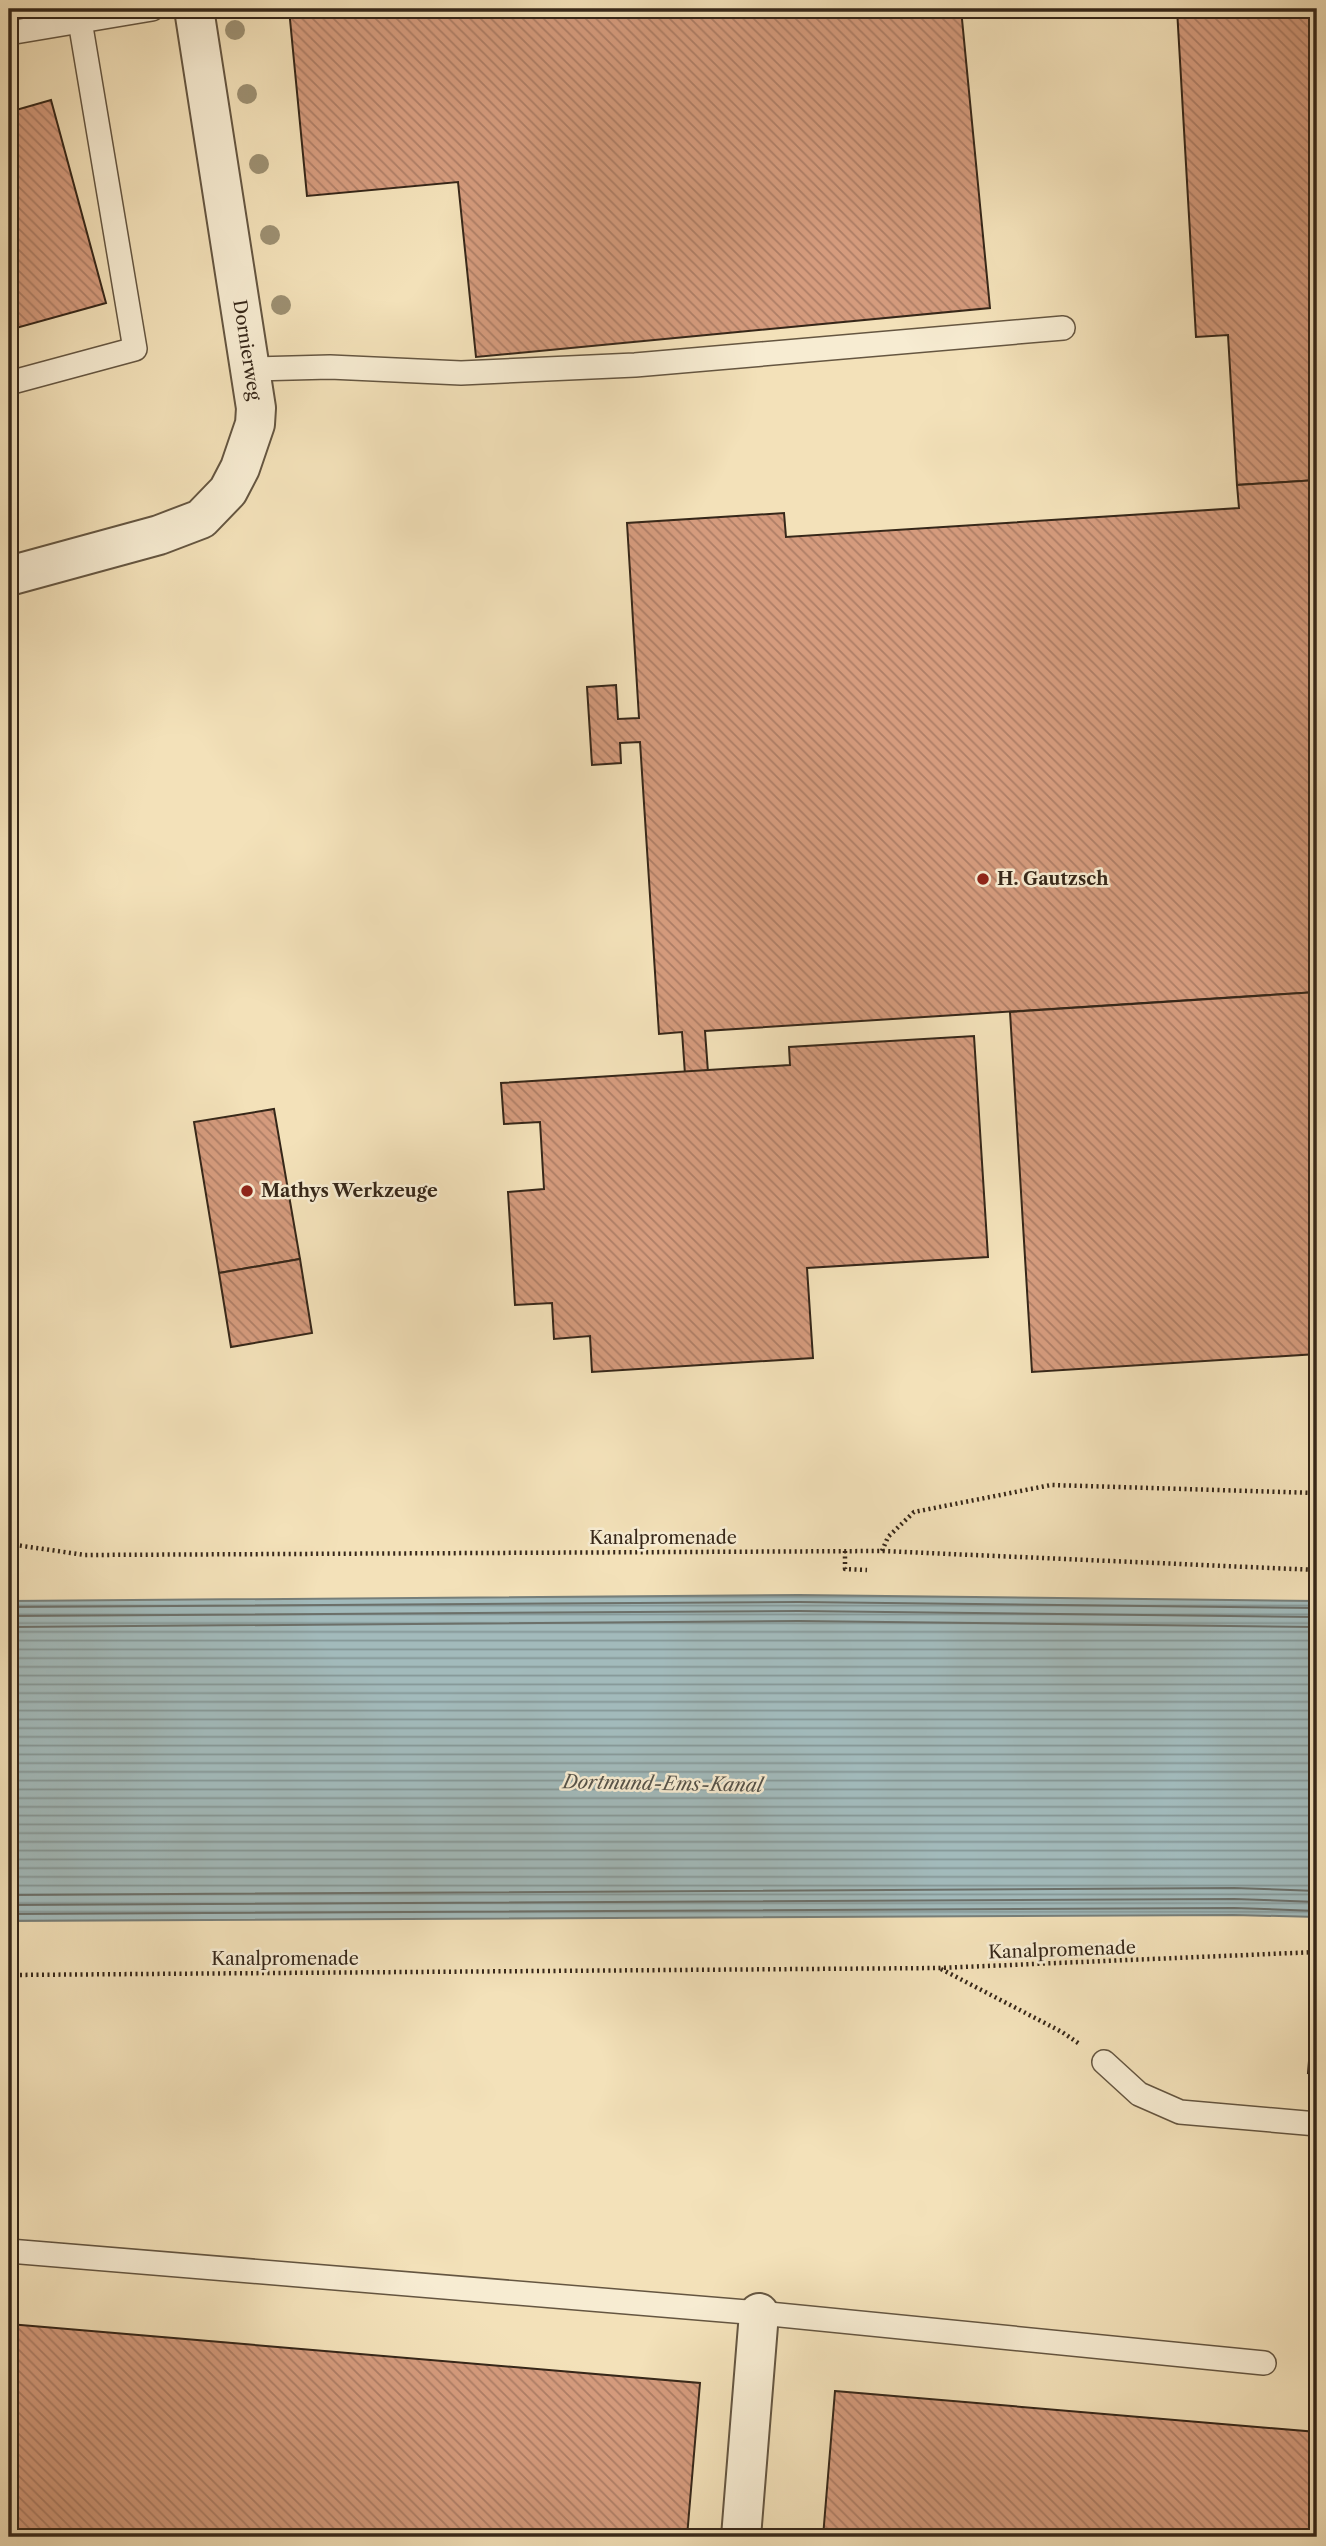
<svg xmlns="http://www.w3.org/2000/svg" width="1326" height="2546" font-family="'Libre Caslon Text',serif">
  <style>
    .water { fill: url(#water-rules); stroke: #777f7a; stroke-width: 2 }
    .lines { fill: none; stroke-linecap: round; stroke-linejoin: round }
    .shore { stroke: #6c706a; stroke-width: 2 }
    .building { fill: url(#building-back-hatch); stroke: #362719; stroke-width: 2 }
    .lane-casing { stroke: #655641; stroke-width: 26 }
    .street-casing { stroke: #655641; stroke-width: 42 }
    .path { stroke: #362719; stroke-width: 4.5; stroke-dasharray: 2 3.5; stroke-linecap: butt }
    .lane { stroke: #f7ecd2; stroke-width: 23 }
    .street { stroke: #f7ecd2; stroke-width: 38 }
    .tree { fill: #9d9072 }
    .poi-dot { fill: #8f2418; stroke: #f7ecd2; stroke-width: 2.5 }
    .labels { text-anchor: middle; stroke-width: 5; stroke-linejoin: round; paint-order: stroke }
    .street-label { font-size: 18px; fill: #362719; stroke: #f7ecd2 }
    .poi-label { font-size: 18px; font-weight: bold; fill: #362719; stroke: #f7ecd2; text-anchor: start }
    .water-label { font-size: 19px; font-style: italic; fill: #56534a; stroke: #f7ecd2 }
  </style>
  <defs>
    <pattern id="water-rules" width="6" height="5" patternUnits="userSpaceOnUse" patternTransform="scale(1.75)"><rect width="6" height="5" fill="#a2babb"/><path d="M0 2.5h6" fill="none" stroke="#859797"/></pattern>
    <pattern id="building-back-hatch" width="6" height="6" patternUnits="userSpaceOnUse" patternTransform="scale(1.75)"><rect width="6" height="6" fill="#d59b7d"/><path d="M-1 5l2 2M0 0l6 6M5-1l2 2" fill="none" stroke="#ae7e66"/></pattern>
  </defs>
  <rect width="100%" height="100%" fill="#f3e1b9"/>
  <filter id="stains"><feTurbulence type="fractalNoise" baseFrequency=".00286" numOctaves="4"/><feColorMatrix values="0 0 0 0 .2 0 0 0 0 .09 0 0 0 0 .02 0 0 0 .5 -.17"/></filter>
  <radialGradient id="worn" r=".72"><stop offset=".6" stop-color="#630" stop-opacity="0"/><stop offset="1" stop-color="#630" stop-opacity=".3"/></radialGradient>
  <polygon class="water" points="799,1595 1317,1601 1317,1917 1234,1915 9,1921 9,1601"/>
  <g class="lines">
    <g class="shore">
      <polyline points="9,1607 799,1602 1317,1608"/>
      <polyline points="9,1616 799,1611 1317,1617"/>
      <polyline points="9,1627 799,1621 1317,1627"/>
      <polyline points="9,1895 1234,1888 1317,1891"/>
      <polyline points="9,1905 1234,1899 1317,1902"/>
      <polyline points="9,1914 1234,1908 1317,1911"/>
    </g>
  </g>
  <g class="building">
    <polygon points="289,9 961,9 990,308 476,357 458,182 307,196"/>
    <polygon points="1177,9 1317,9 1317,480 1237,485 1228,335 1196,337"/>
    <polygon points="51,100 106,303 9,330 9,112"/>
    <polygon points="1317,480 1317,992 705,1031 708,1072 685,1074 682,1032 659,1034 640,742 620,743 621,763 592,765 587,687 616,685 618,719 639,718 627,523 784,513 786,537 1239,508 1237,485"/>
    <polygon points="1317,992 1317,1354 1032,1372 1010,1012"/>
    <polygon points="974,1036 988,1257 807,1268 813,1358 592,1372 590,1336 554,1339 552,1303 515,1305 508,1192 544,1189 540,1122 504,1124 501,1083 790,1065 789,1047"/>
    <polygon points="274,1109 300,1259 219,1273 194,1122"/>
    <polygon points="300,1259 312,1333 231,1347 219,1273"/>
    <polygon points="1312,2025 1317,2026 1317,2074 1308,2073"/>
    <polygon points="9,2324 700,2383 687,2537 9,2537"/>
    <polygon points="835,2391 1317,2432 1317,2537 823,2537"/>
  </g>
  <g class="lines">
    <g class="lane-casing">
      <g id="lane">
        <polyline points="9,33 152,9"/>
        <polyline points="251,369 330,367 461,373 635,365 1063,328"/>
        <polyline points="9,383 135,349 80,21"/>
        <polyline points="1104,2062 1139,2094 1180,2112 1317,2124"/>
        <polyline points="9,2251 759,2313 1264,2363"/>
      </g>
    </g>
    <g class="street-casing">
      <g id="street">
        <polyline points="9,576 159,535 201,519 228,491 240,468 255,424 256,408 194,9"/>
        <polyline points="741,2537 759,2313"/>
      </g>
    </g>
    <g class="path">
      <polyline points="9,1544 85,1555 882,1551 1317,1570"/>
      <polyline points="845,1551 845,1569 867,1570"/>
      <polyline points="882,1551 888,1537 914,1512 1051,1485 1317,1493"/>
      <polyline points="941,1969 1062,2032 1081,2045"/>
      <polyline points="9,1975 939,1968 1317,1952"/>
    </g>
    <use href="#lane" class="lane"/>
    <use href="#street" class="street"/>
  </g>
  <g class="tree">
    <circle cx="235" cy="30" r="10"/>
    <circle cx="247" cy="94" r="10"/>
    <circle cx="259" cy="164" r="10"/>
    <circle cx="270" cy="235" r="10"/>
    <circle cx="281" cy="305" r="10"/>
  </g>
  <g class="poi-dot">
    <circle cx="983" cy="879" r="7"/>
    <circle cx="247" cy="1191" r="7"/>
  </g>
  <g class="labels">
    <g class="street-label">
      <text transform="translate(247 350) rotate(81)" y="6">Dornierweg</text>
      <text x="663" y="1544">Kanalpromenade</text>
      <text transform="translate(1062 1950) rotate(-2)" y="6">Kanalpromenade</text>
      <text x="285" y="1965">Kanalpromenade</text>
    </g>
    <g class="poi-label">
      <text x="997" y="885">H. Gautzsch</text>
      <text x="261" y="1197">Mathys Werkzeuge</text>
    </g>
    <g class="water-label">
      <text transform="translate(663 1783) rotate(1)" y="7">Dortmund-Ems-Kanal</text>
    </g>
  </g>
  <rect width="1326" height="2546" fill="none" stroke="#f3e1b9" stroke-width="35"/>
  <rect x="10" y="10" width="1305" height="2525" fill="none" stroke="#362719" stroke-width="3.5"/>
  <rect x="18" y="18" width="1291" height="2511" fill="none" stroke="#362719" stroke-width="2"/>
  <rect width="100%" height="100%" filter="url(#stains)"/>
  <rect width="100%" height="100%" fill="url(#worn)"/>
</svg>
